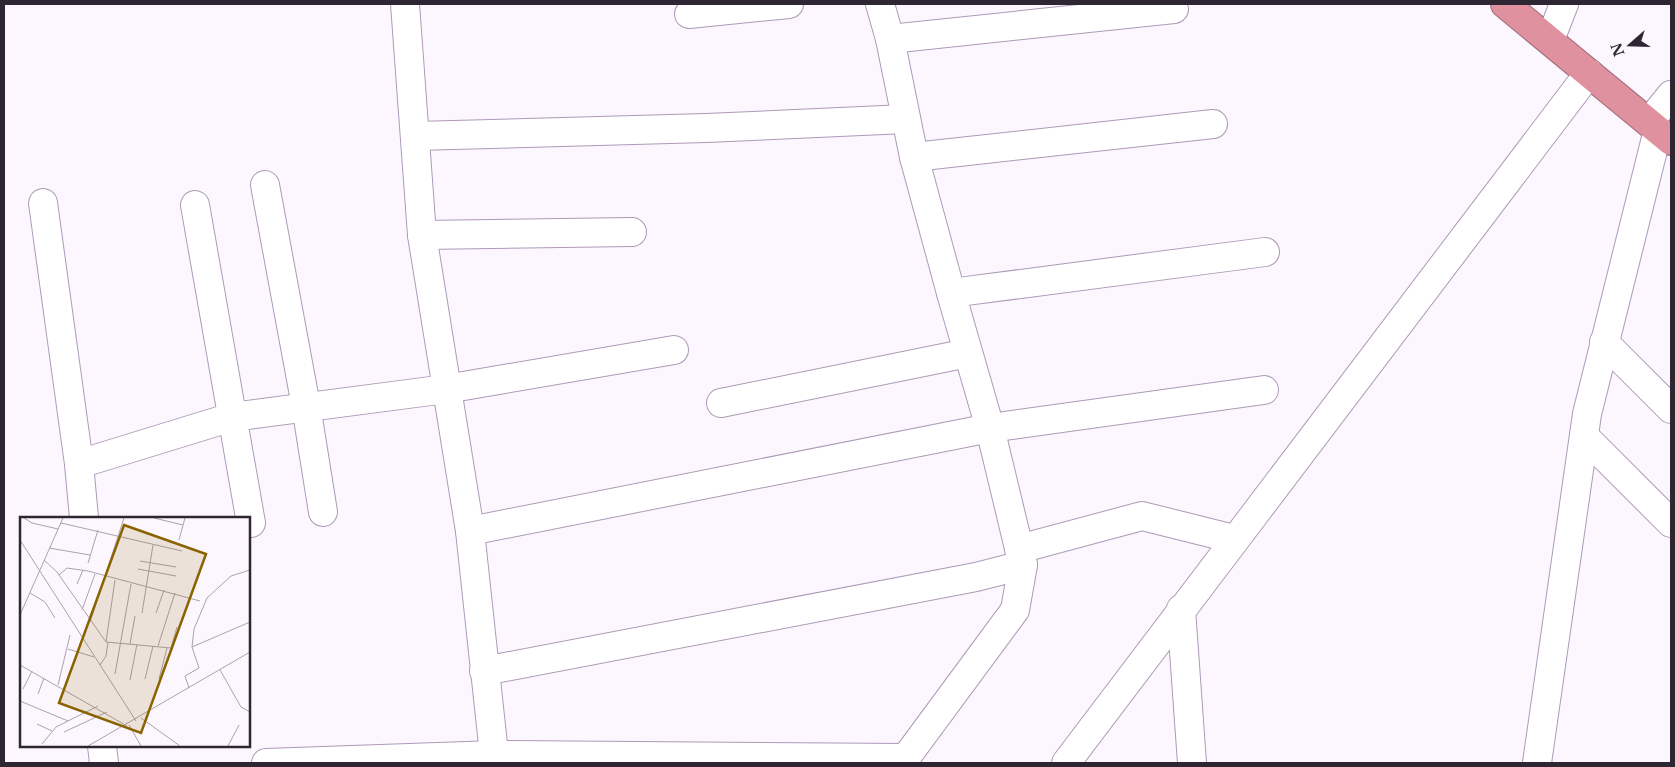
<svg xmlns="http://www.w3.org/2000/svg" width="1675" height="767" font-family="'Libre Baskerville',serif">
  <style>
    .lines { fill: none; stroke-linecap: round; stroke-linejoin: round }
    .minor-casing { stroke: #ad99b8; stroke-width: 30 }
    .highway-casing { stroke: #a16c79; stroke-width: 30 }
    .minor { stroke: #fff; stroke-width: 28 }
    .highway { stroke: #df919f; stroke-width: 28 }
    .inset-road { fill: none; stroke: #aaa3ac; stroke-width: 1 }
    .view { fill: #8a6301; fill-opacity: 0.15; stroke: #8a6301; stroke-width: 2.5 }
    .inset-edge { fill: none; stroke: #2e2632; stroke-width: 2.5 }
  </style>
  <rect width="100%" height="100%" fill="#fcf7fe"/>
  <g class="lines">
    <g class="minor-casing">
      <g id="minor">
        <polyline points="405,4 422,235 470,531 495,763"/>
        <polyline points="880,4 890,39 914,157 951,293 990,428 1023,565 1015,610 902,763"/>
        <polyline points="689,14 789,4"/>
        <polyline points="890,39 1174,9"/>
        <polyline points="1550,40 1564,4"/>
        <polyline points="1649,122 1671,95"/>
        <polyline points="415,136 706,128 906,119"/>
        <polyline points="914,157 1213,124"/>
        <polyline points="265,185 306,406 323,512"/>
        <polyline points="43,203 79,464 84,518"/>
        <polyline points="195,205 251,523"/>
        <polyline points="422,235 632,232"/>
        <polyline points="951,293 1265,252"/>
        <polyline points="1604,342 1671,409"/>
        <polyline points="721,403 968,353"/>
        <polyline points="1584,436 1671,523"/>
        <polyline points="79,464 232,417 446,389 674,350"/>
        <polyline points="470,531 990,428 1264,390"/>
        <polyline points="1019,549 1142,516 1234,539"/>
        <polyline points="1181,609 1192,763"/>
        <polyline points="484,671 976,577 1023,565"/>
        <polyline points="102,746 104,763"/>
        <polyline points="266,763 495,755 906,758"/>
        <polyline points="1066,763 1589,73"/>
        <polyline points="1537,763 1587,414 1658,130"/>
      </g>
    </g>
    <g class="highway-casing">
      <polyline id="highway" points="1505,4 1671,141"/>
    </g>
    <use href="#minor" class="minor"/>
    <use href="#highway" class="highway"/>
  </g>
  <g transform="translate(20 517)">
    <rect width="230" height="230" fill="#fcf7fe"/>
    <path class="inset-road" d="M4,1L12,6L38,12M134,1L163,8M41,6L162,34M0,23L116,204M159,23L165,1M29,31L70,38M24,43L37,55L86,125L151,131L157,110M120,44L156,50M68,46L78,13M118,52L156,59M39,58L47,51L68,54L180,84M57,67L63,53M10,76L25,85L35,101M62,93L75,57M122,96L133,28M136,96L144,73M0,98L43,1M70,105L104,1M86,125L95,63M110,127L115,99M138,129L155,76M172,130L230,105M48,132L74,140M0,148L107,209M80,148L86,139L88,125M200,153L221,190L230,195M95,157L111,67M125,162L133,129M139,162L147,131M110,163L117,127M38,168L50,118M169,171L165,159L179,151L172,130L174,112L187,81L211,59L230,53M3,172L12,154M18,177L24,161M0,184L48,204M121,201L160,229M17,207L32,214M109,208L121,229M44,215L87,195M22,227L36,210L78,189M68,229L230,135M208,229L219,208"/>
    <path class="view" d="M104,8L186,37L121,216L39,186Z"/>
    <rect width="230" height="230" class="inset-edge"/>
  </g>
  <rect width="1675" height="767" fill="none" stroke="#2e2632" stroke-width="10"/>
  <g transform="translate(1630 45) rotate(250)" stroke="#fcf7fe" stroke-width="4" paint-order="stroke">
  <path d="M0-4L9 19L0 12L-9 19Z" fill="#2e2632"/>
  <text y="-8" font-size="14" font-weight="bold" text-anchor="middle" fill="#2e2632">N</text>
  </g>
</svg>
